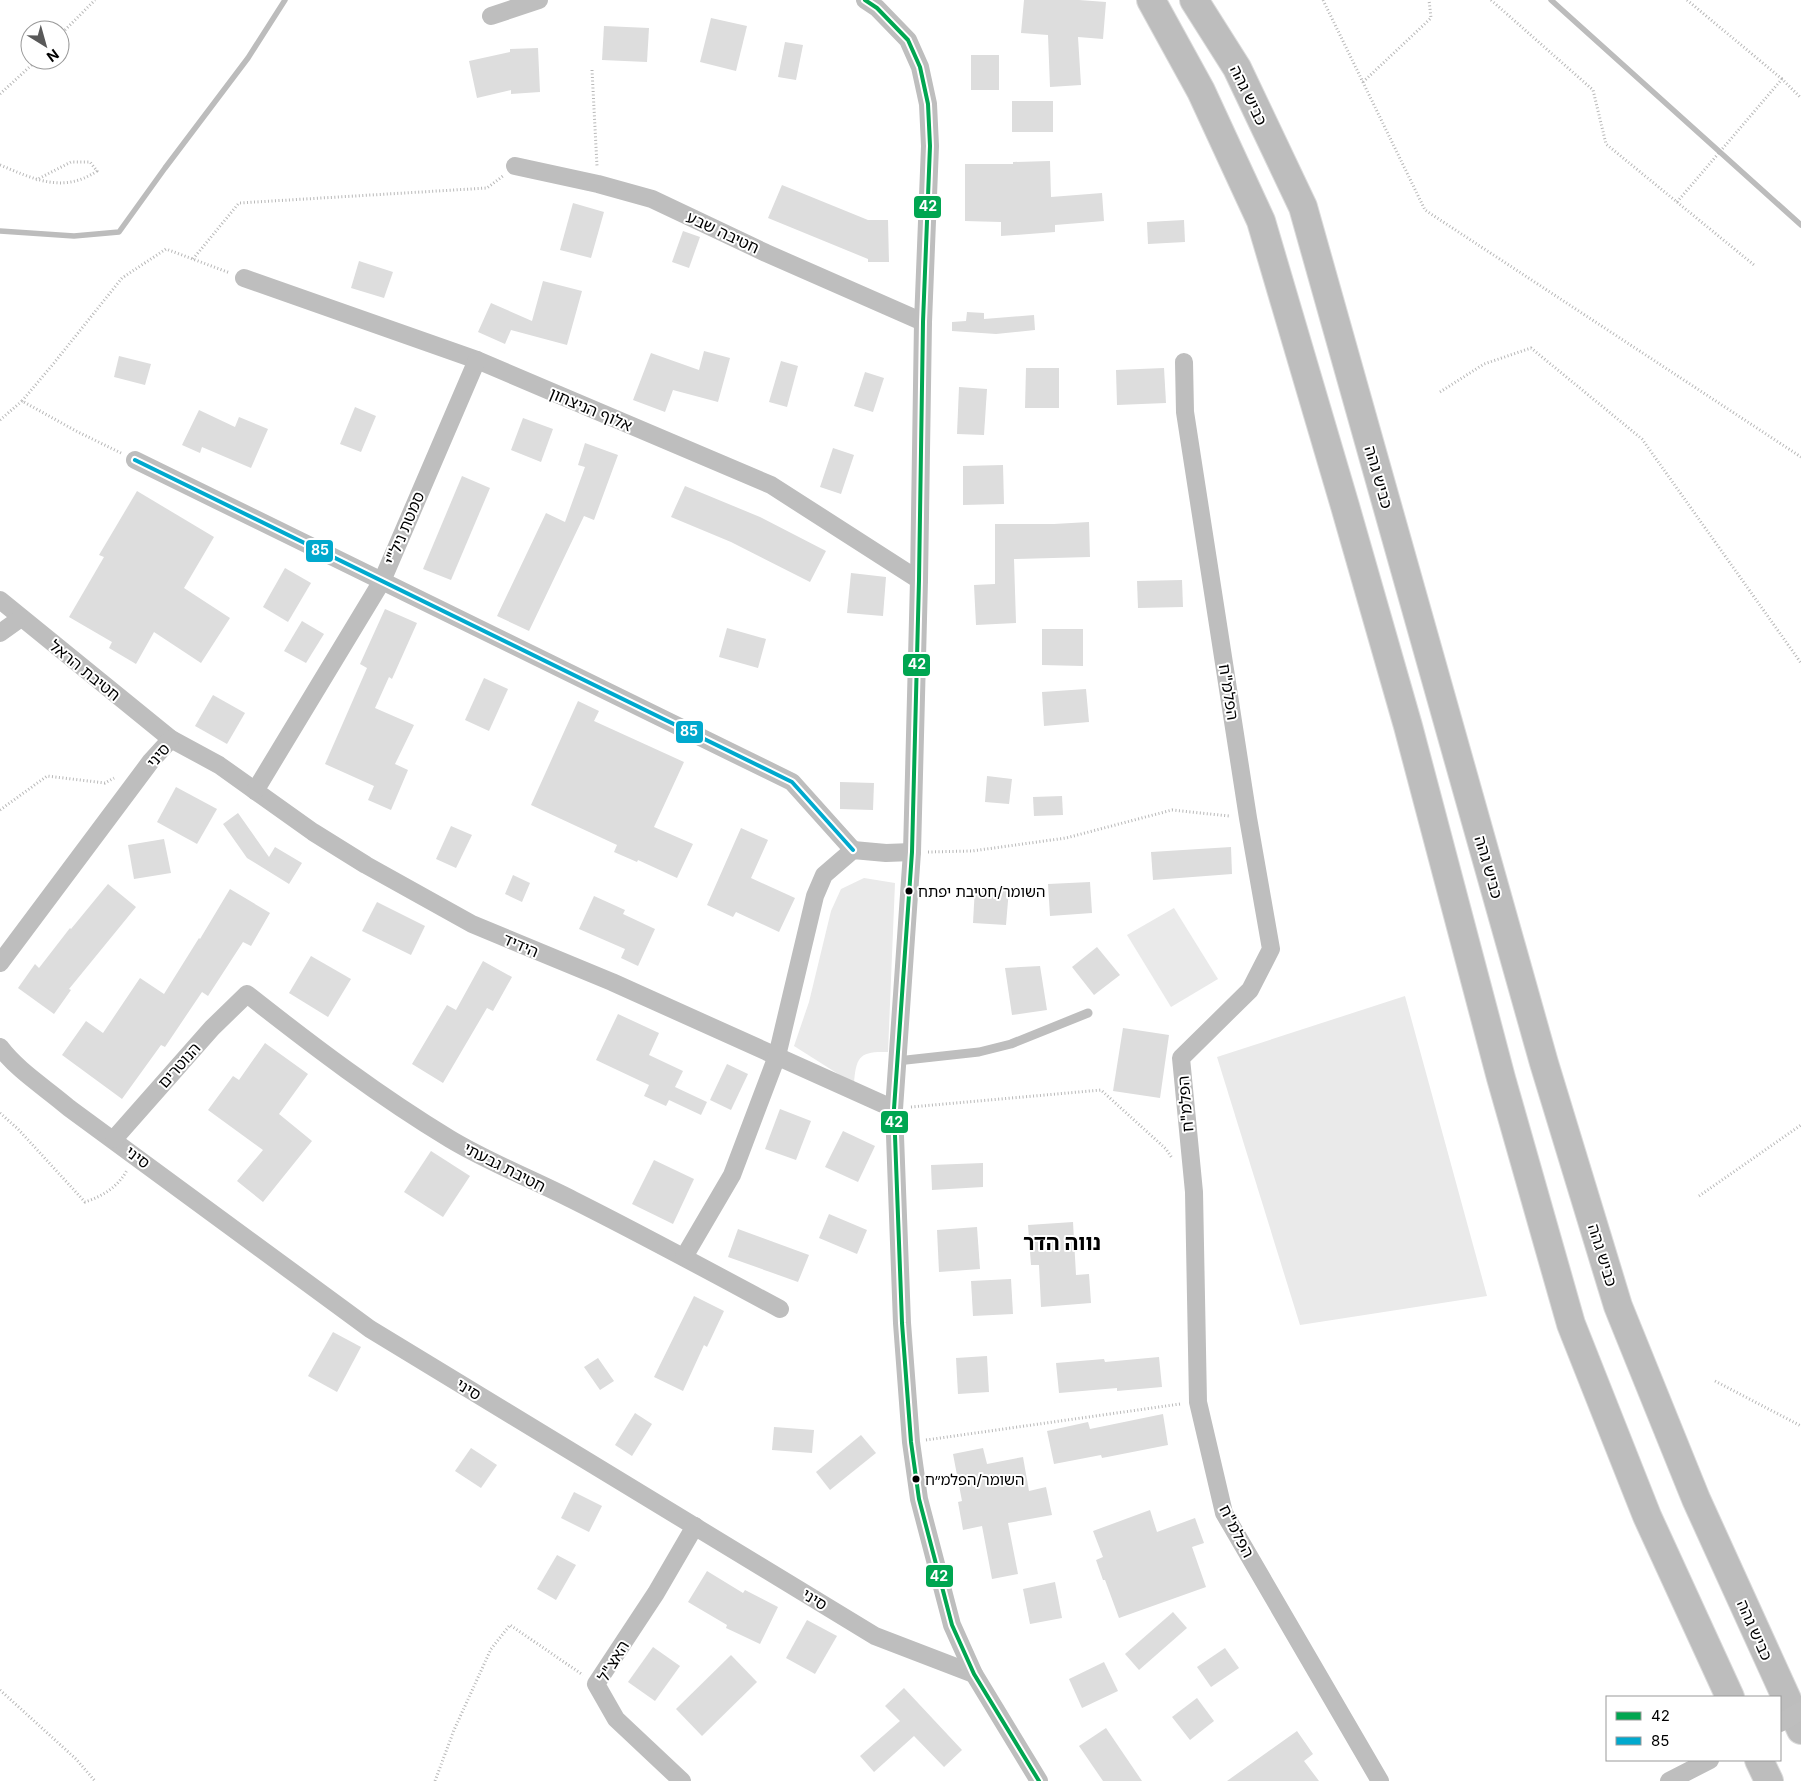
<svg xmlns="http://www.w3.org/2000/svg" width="1801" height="1781" font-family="Inter,'Noto Sans Hebrew',sans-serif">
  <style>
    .green { fill: #eaeaea }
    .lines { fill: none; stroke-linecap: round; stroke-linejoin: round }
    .stream { stroke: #bcbcbc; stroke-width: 5.5 }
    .building { fill: #ddd }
    .highway-casing { stroke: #dbdbdb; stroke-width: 30 }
    .path { stroke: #b8b8b8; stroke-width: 3; stroke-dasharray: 1 2.5; stroke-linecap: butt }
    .lane { stroke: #bebebe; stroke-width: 9 }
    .street { stroke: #bebebe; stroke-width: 18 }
    .highway { stroke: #bdbdbd; stroke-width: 28 }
    .street-bridge { stroke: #bebebe; stroke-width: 18 }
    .bus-1-casing { stroke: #fff; stroke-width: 8 }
    .bus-2-casing { stroke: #fff; stroke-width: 8 }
    .bus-1 { stroke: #00a651; stroke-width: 4 }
    .bus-2 { stroke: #00a9ce; stroke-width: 4 }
    .bus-dot { fill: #000; stroke: #fff; stroke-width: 2 }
    .labels { text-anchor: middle; stroke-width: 4; stroke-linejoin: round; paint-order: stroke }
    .bus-label { font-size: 15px; fill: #000; stroke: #fff; text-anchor: start }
    .street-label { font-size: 16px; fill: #000; stroke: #fff }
    .district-label { font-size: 21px; font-weight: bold; fill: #000; stroke: #fff }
    .line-badge { stroke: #fff; stroke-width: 2 }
    .badge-label { font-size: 14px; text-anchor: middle; font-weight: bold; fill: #fff }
  </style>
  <rect width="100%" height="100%" fill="#fff"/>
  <g class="green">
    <path d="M864,878L895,883L888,1052C860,1051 856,1056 854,1084L794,1046L809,1002L831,911L841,889Z"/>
    <polygon points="1174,908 1218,979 1171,1007 1127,935"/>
    <polygon points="1405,996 1487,1296 1300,1325 1217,1057"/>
  </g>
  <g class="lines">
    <g class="stream">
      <polyline points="1551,0 1801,225"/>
      <polyline points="0,231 74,236 119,232 165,168 248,58 285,0"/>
    </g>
  </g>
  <g class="building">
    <polygon points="1024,0 1079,0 1106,2 1103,39 1078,37 1081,85 1050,87 1048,35 1021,33"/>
    <polygon points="711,18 747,26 736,71 700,62"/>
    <polygon points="604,26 649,28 647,62 602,60"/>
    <polygon points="785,42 803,45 796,80 778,77"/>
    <polygon points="538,48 540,92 511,94 511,90 477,98 469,61 510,52 510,49"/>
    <rect x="971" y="55" width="28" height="35"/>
    <rect x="1012" y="101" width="41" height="31"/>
    <polygon points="1050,161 1051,197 1102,193 1104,221 1055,225 1055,232 1001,236 1001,222 965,221 965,164 1013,164 1013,162"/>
    <polygon points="782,185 868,220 888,220 889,262 868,262 868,259 768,218"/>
    <polygon points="573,203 604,212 591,258 560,250"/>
    <polygon points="1184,220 1185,242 1148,244 1147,222"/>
    <polygon points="683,231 700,237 689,268 672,262"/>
    <polygon points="359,261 393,272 384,298 351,288"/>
    <polygon points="543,281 582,291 567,345 511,330 505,344 478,332 491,303 532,321"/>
    <polygon points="967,312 984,313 984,319 1034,315 1035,330 996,334 952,331 952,322 966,321"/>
    <polygon points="704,351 730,358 718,402 673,390 665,412 633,400 651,353 699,370"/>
    <polygon points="119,356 151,364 145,385 114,377"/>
    <polygon points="781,361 798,366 787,407 769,402"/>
    <polygon points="1026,368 1059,368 1059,408 1025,408"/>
    <polygon points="1164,368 1166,403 1117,405 1116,370"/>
    <polygon points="865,372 884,378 873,412 854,406"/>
    <polygon points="959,387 987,389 984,435 957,434"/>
    <polygon points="355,407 376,416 361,452 340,444"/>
    <polygon points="199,410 235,427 239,417 268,429 251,468 202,447 200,453 182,445"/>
    <polygon points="523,418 553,429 541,462 511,450"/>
    <polygon points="585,443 618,455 594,520 584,516 529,631 497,616 546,513 565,522 585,467 578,465"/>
    <polygon points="833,448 854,455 841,494 820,487"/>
    <polygon points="1003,465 1004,504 963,505 963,466"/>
    <polygon points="462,476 490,488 451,580 423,569"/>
    <polygon points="685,486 760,517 826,551 810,582 731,542 671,517"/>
    <polygon points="137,491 214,537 184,588 230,618 201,663 154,632 136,664 109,648 112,642 69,617 104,557 99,555"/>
    <polygon points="1089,522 1090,557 1014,559 1016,623 976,625 974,585 995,584 995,524 1054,524"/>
    <polygon points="285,568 311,583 288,622 263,607"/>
    <polygon points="851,573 886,577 883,616 847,613"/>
    <polygon points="1182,580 1183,607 1138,608 1137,581"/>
    <polygon points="385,609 417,623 392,679 389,677 375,708 414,725 395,764 408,770 391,810 368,800 374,786 325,764 367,668 360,664"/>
    <polygon points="302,621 324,634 306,663 284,651"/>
    <polygon points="727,628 766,639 758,668 719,657"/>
    <polygon points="1042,629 1083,629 1083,666 1042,665"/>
    <polygon points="484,678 508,689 489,731 465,720"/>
    <polygon points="1086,689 1089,722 1044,726 1042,692"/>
    <polygon points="213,695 245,713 227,744 195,726"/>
    <polygon points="578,701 599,711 594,721 684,762 654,827 693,844 677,878 638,860 637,862 614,852 617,845 531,805"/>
    <polygon points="987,776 1012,779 1009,804 985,802"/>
    <polygon points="840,782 874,783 873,810 840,809"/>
    <polygon points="176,787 217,809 197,844 157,822"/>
    <polygon points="1062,796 1063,815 1034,816 1033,797"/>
    <polygon points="238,813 269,857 275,847 302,863 289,884 247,858 223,824"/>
    <polygon points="451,826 472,835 456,868 436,859"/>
    <polygon points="741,828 768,840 751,878 795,898 779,932 736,912 733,917 707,905"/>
    <polygon points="164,839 171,873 134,879 128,845"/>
    <polygon points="1231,847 1232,874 1153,880 1151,852"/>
    <polygon points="513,875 530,883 522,902 505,894"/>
    <polygon points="1090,882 1092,913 1050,916 1048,884"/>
    <polygon points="108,884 136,907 69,989 71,990 54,1014 18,988 35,964 39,968 70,928 71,929"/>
    <polygon points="975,887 1009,889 1006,925 973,923"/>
    <polygon points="230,889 270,913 251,946 243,942 208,996 202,992 165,1047 161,1045 122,1099 62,1055 86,1021 103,1033 140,978 164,994 199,938 200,939"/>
    <polygon points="594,896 625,910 623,914 655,929 638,966 621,958 625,949 579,929"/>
    <polygon points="377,902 425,926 411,955 362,931"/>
    <polygon points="1097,947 1120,975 1094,995 1072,967"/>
    <polygon points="311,956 351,979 328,1017 289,993"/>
    <polygon points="483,961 512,977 493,1011 487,1008 443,1083 412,1064 447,1005 456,1010"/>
    <polygon points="1040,966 1047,1010 1012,1015 1005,968"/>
    <polygon points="618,1014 659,1033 649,1055 683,1071 675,1087 707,1102 701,1115 669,1100 666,1106 644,1096 649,1085 596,1060"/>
    <polygon points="1123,1028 1169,1035 1160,1098 1113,1091"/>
    <polygon points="265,1043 308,1074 279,1114 312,1141 263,1202 237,1181 263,1150 208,1110 233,1076 239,1080"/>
    <polygon points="727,1064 748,1074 731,1110 710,1100"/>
    <polygon points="780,1109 811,1121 796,1160 765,1149"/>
    <polygon points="843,1131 875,1146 858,1182 825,1167"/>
    <polygon points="431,1151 470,1176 443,1217 404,1192"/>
    <polygon points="654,1160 694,1179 673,1224 632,1204"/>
    <polygon points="983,1163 983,1187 932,1190 931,1165"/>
    <polygon points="829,1214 867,1230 857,1254 819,1238"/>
    <polygon points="1073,1222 1076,1275 1089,1274 1091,1303 1041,1307 1039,1265 1031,1265 1028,1225"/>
    <polygon points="977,1227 980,1269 939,1272 937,1230"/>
    <polygon points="738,1229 809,1255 798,1282 728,1257"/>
    <polygon points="1011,1279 1013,1314 973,1316 971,1281"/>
    <polygon points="694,1296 724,1311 707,1347 704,1345 683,1391 654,1377"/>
    <polygon points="333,1332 361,1347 337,1392 308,1376"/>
    <polygon points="987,1356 989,1392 958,1394 956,1358"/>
    <polygon points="1159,1357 1162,1387 1117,1391 1117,1388 1059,1393 1056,1363 1104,1359 1105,1362"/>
    <polygon points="598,1358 614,1381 600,1390 584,1367"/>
    <polygon points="635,1413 652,1424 632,1456 615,1445"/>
    <polygon points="1163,1414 1168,1445 1102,1458 1101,1455 1054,1464 1047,1431 1088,1422 1090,1429"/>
    <polygon points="774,1427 814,1430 812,1453 772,1450"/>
    <polygon points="861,1435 876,1453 830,1490 816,1472"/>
    <polygon points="471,1448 497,1465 481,1488 455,1471"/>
    <polygon points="983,1448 987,1464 1023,1457 1029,1491 1046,1487 1052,1515 1008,1523 1018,1574 992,1579 982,1526 963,1530 958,1502 962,1501 953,1454"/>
    <polygon points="574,1492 602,1506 589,1532 561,1518"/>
    <polygon points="1150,1510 1157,1532 1195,1518 1204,1543 1192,1547 1206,1587 1119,1618 1105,1580 1103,1580 1096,1560 1103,1557 1093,1531"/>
    <polygon points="557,1555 576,1565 556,1600 537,1589"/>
    <polygon points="707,1571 743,1593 745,1590 778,1607 760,1644 726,1628 727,1625 688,1602"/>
    <polygon points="1055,1582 1062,1618 1030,1624 1023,1589"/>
    <polygon points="1173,1612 1187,1628 1139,1670 1125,1654"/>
    <polygon points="807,1620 837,1636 815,1674 786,1658"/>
    <polygon points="653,1647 680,1666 655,1701 628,1682"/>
    <polygon points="1225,1648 1239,1668 1211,1687 1197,1667"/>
    <polygon points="731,1655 757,1682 702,1736 676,1709"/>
    <polygon points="1104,1662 1118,1691 1082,1708 1069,1679"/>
    <polygon points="904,1688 962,1750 944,1767 914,1736 874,1772 860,1756 900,1721 885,1706"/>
    <polygon points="1197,1698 1214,1721 1190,1740 1172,1717"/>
    <polygon points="1106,1728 1142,1781 1103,1781 1079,1746"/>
    <polygon points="1297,1731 1313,1754 1304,1761 1319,1781 1227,1781"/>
  </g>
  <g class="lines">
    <g class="highway-casing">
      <g id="highway">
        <polyline points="1151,0 1201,91 1261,221 1345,506 1408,726 1501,1078 1571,1324 1647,1516 1730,1697"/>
        <polyline points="1194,0 1237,68 1303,207 1544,1063 1618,1306 1696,1499 1801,1730"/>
        <polyline points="1759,1760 1769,1781"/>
      </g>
    </g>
    <g class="path">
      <polyline points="1323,0 1425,210 1801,457"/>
      <polyline points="1491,0 1593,90 1606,144 1754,265"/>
      <polyline points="1687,0 1782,79"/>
      <polyline points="60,35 95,0"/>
      <polyline points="592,70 597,166"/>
      <polyline points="1363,82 1431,18 1429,0"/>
      <polyline points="0,94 37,60"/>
      <path d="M0,165C34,179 63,194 97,171L90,162H71L36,180"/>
      <polyline points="1677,202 1782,79 1801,98"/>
      <polyline points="193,259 239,203 487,188 503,176"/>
      <polyline points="1440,392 1484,364 1531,348 1642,439 1801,663"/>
      <polyline points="22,401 54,363 122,278 166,249 230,273"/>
      <polyline points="0,420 22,401 76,431 121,453"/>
      <polyline points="0,810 47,776 105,783 114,778"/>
      <polyline points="928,852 972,851 1066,838 1172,810 1229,816"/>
      <polyline points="911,1107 1101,1090 1166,1149 1172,1158"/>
      <path d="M0,1113L18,1129L85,1202C103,1196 118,1187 127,1170"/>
      <polyline points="1699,1196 1801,1125"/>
      <polyline points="1715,1381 1801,1426"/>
      <polyline points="926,1440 1180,1404"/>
      <polyline points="0,1690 76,1759 95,1781"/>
      <polyline points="435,1781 454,1730 491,1649 510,1625 583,1675"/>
    </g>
    <polyline class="lane" points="897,1061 979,1052 1011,1044 1088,1013"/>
    <g class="street">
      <polyline points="865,0 877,8 908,40 920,67 928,104 930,146 923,322 919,580 912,852 894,1109 902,1323 911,1442 919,1499 952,1625 974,1674 1039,1781"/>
      <polyline points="491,16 539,0"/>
      <polyline points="515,166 598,184 652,199 766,253 923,322"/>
      <polyline points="244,278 477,360 771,485 919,580"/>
      <polyline points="1184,362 1185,412 1248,818 1271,949 1250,990 1181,1058 1194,1192 1198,1402 1224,1513 1380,1781"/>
      <polyline points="135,460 792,782 853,850"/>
      <polyline points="0,600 171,739 219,765 313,832 366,865 472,924 612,982 894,1109"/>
      <polyline points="0,633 21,618"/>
      <polyline points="255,791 382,581 477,360"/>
      <polyline points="0,963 151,761 171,739"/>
      <path d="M0,1047C18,1071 46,1088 69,1108L370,1329L875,1636L974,1674"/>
      <path d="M114,1139L212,1028L247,994C313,1046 379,1096 450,1139C490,1163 532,1179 573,1200C643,1235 711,1272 780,1309"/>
      <polyline points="684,1257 732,1175 777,1056 815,896 824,875 853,850 886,853 912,852"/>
      <polyline points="682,1781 616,1719 596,1684 656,1593 695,1526"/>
      <polyline points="1669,1781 1710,1760"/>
    </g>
    <use href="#highway" class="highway"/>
    <polyline class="street-bridge" points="1780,1723 1801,1711"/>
    <g class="bus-1-casing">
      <polyline id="bus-1" points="865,0 877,8 908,40 920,67 928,104 930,146 923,322 919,580 912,852 894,1109 902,1323 911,1442 919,1499 952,1625 974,1674 1039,1781"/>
    </g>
    <g class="bus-2-casing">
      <polyline id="bus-2" points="135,460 792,782 853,850"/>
    </g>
    <use href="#bus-1" class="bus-1"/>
    <use href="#bus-2" class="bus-2"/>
  </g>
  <g class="bus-dot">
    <circle cx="909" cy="891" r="4.5"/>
    <circle cx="916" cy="1479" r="4.5"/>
  </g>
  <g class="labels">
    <g class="bus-label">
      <text x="918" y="897">השומר/חטיבת יפתח</text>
      <text x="925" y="1485">השומר/הפלמ״ח</text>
    </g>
    <g class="street-label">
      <text transform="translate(1249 95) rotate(64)" y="6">כביש גהה</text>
      <text transform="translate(723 232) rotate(25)" y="6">חטיבה שבע</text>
      <text transform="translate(591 409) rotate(23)" y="6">אלוף הניצחון</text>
      <text transform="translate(1379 477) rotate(74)" y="6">כביש גהה</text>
      <text transform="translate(404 528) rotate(-67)" y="6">סמטת ניל"י</text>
      <text transform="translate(85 670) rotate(39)" y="6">חטיבת הראל</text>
      <text transform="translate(1229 692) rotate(81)" y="6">הפלמ"ח</text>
      <text transform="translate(158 755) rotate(-50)" y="6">סיני</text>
      <text transform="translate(1489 867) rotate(74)" y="6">כביש גהה</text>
      <text transform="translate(521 945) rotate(23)" y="6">הידיד</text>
      <text transform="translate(179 1065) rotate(-48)" y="6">הנוטרים</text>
      <text transform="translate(1185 1104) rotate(-95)" y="6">הפלמ"ח</text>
      <text transform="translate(138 1157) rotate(36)" y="6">סיני</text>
      <text transform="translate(505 1167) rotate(27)" y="6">חטיבת גבעתי</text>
      <text transform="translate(1603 1255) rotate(73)" y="6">כביש גהה</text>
      <text transform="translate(469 1389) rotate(31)" y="6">סיני</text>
      <text transform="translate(1237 1531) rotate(63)" y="6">הפלמ"ח</text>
      <text transform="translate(815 1599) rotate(31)" y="6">סיני</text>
      <text transform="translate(1755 1630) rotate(66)" y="6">כביש גהה</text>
      <text transform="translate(613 1661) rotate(-59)" y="6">האצ"ל</text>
    </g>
    <g class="district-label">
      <text x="1062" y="1250">נווה הדר</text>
    </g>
  </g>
  <g class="line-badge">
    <rect x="913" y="195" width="29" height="24" rx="5" fill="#00a651"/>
    <rect x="305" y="539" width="29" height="24" rx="5" fill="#00a9ce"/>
    <rect x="902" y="653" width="29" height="24" rx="5" fill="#00a651"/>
    <rect x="675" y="720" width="29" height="24" rx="5" fill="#00a9ce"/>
    <rect x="880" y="1110" width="29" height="24" rx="5" fill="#00a651"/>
    <rect x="925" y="1564" width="29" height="24" rx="5" fill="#00a651"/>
  </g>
  <g class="badge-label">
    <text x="928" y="211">42</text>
    <text x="320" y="555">85</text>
    <text x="917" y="669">42</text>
    <text x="689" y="736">85</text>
    <text x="894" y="1127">42</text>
    <text x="939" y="1581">42</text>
  </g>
  <rect x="1606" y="1696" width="175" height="65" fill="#ffffff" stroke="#999999"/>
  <rect x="1616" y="1712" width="25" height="8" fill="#00a651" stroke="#999999"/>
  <text x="1651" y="1721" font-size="15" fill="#000000">42</text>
  <rect x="1616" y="1737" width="25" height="8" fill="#00a9ce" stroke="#999999"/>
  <text x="1651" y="1746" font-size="15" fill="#000000">85</text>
  <g transform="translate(45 45) rotate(143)"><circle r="24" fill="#ffffff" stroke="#999999"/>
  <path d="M0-4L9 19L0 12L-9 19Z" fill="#595959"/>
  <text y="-8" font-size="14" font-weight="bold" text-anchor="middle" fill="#000000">N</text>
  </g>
</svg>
